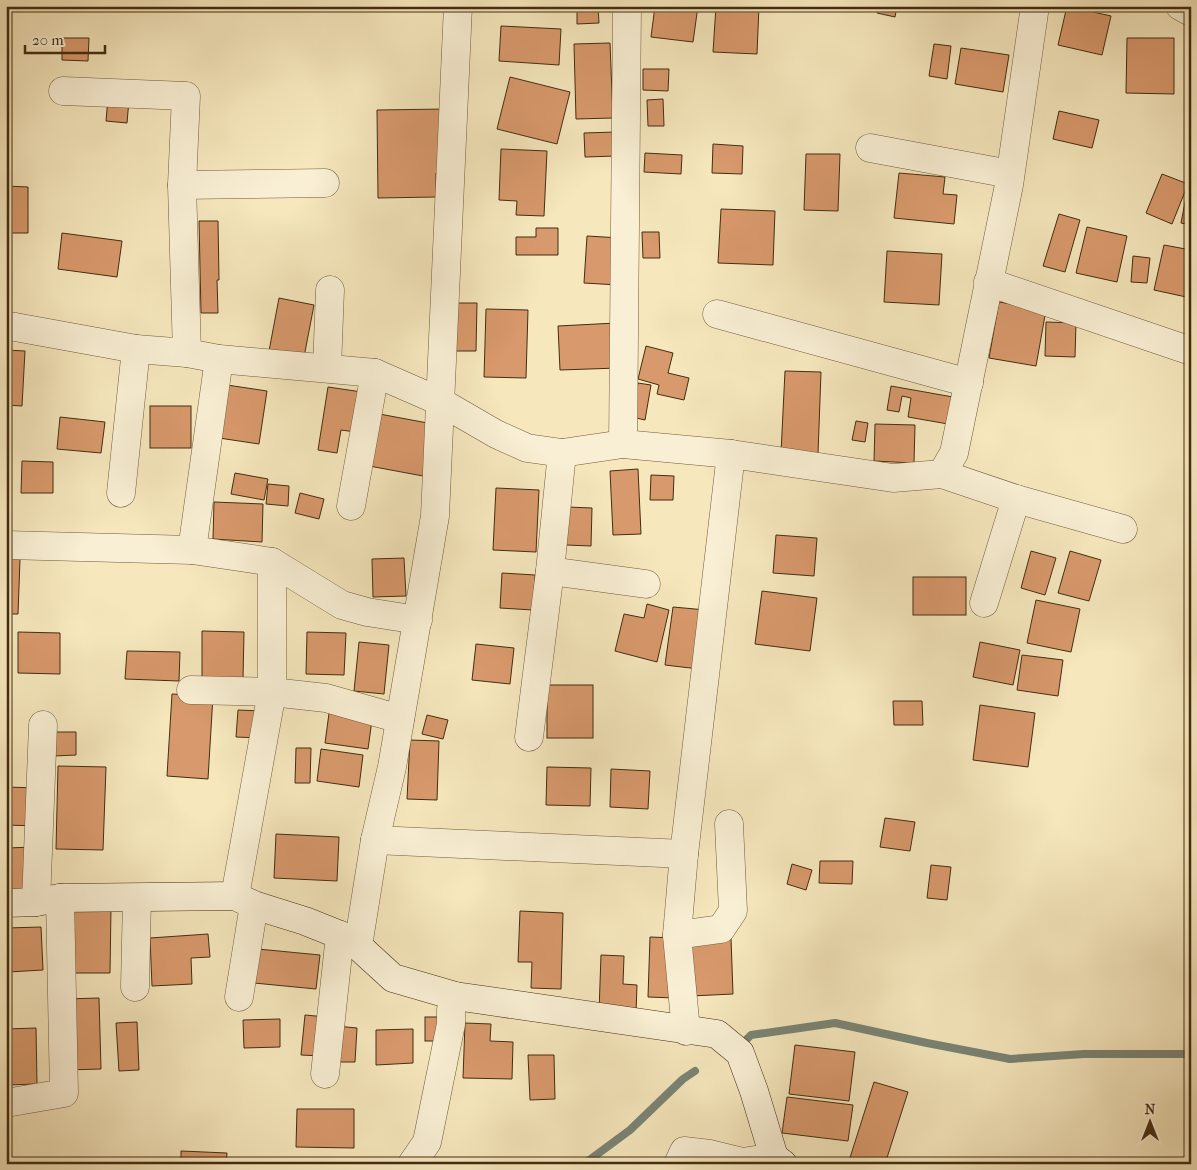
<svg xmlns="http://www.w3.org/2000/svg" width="1197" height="1170" font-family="'IM FELL French Canon',serif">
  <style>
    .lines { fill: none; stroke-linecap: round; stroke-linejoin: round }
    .stream { stroke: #7a8475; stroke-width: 8 }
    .building { fill: #d8996c; stroke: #432d11 }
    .street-casing { stroke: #705c3c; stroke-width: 29 }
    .secondary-casing { stroke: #432d11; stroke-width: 29 }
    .street { stroke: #f9efd4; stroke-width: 28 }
    .secondary { stroke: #f9efd4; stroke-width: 28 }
  </style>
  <rect width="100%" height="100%" fill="#f6e7bd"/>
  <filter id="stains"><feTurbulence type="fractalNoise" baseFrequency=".004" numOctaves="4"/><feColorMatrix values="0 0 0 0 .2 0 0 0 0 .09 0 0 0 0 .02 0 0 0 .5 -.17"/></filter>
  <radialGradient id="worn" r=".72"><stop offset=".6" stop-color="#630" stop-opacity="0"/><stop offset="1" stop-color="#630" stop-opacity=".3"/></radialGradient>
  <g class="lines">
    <g class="stream">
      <polyline points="747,1039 751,1035 835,1023 927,1043 1010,1059 1084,1054 1191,1054"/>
      <polyline points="584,1164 630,1130 683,1079 695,1071"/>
    </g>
  </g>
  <g class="building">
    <polygon points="577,6 598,6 599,23 577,24"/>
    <polygon points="655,6 698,6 693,42 651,37"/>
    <polygon points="716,6 759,6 757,54 713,52"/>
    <polygon points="879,6 897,6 895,17 877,13"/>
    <polygon points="1067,6 1111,16 1102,55 1058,45"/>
    <polygon points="501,26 561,29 559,65 499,61"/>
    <polygon points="62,38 89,38 88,61 62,60"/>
    <polygon points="1127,38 1174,38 1174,94 1126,93"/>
    <polygon points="610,43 613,118 576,119 574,44"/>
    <polygon points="934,44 951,46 947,79 929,76"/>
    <polygon points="961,48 1009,55 1003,92 955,84"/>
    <polygon points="643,69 669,69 668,91 643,90"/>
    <polygon points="510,77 570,92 557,144 497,129"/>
    <polygon points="108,98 129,100 127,123 106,121"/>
    <polygon points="663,99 664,126 648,126 647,100"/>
    <polygon points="446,109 446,173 436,173 436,197 378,198 377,110"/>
    <polygon points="1059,111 1099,120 1092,148 1053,139"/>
    <polygon points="615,132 616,156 585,157 584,133"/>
    <polygon points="713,144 743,146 742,174 712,173"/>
    <polygon points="501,149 547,151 544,216 516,215 517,201 499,200"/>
    <polygon points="645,153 682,155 681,174 644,172"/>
    <polygon points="806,154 840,154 838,211 804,210"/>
    <polygon points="899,173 945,177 943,194 957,195 954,224 894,218"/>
    <polygon points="1162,174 1188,184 1172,224 1146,213"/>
    <polygon points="6,186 28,187 28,233 6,233"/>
    <polygon points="1187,192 1191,192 1191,225 1181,223"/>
    <polygon points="721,209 775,211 773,265 718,263"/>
    <polygon points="1059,214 1080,220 1065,272 1043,266"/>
    <polygon points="199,221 218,221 219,280 217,280 218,313 201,313"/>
    <polygon points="1087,227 1127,236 1117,282 1076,273"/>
    <polygon points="536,228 558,228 558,255 516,255 516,237 536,237"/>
    <polygon points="642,232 659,232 660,258 643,258"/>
    <polygon points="62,233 122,241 117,277 58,269"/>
    <polygon points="587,236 621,238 618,285 584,283"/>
    <polygon points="1164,245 1191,250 1191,298 1154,290"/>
    <polygon points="887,251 942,254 939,305 884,302"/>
    <polygon points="1133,256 1150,258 1147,283 1131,282"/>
    <polygon points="279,298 314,305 304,357 269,351"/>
    <polygon points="999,302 1046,310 1036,366 989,358"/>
    <polygon points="449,303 477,303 476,351 448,351"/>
    <polygon points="486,309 528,310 526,378 484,377"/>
    <polygon points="1046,322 1076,323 1075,357 1045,356"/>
    <polygon points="616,323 618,368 560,370 558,326"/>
    <polygon points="646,346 673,353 668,373 689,378 684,400 657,394 659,385 638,379"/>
    <polygon points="6,350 25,351 22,406 6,405"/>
    <polygon points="785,371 821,372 818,454 781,453"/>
    <polygon points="638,383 651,385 645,420 632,417"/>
    <polygon points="227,385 267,391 259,444 219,438"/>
    <polygon points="891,386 953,397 948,424 908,417 911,398 902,396 899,412 887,410"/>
    <polygon points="328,387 362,392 356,432 341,430 337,453 318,450"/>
    <rect x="150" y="406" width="41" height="42"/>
    <polygon points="374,413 433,424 423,476 364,465"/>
    <polygon points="60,417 105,422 101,453 57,449"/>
    <polygon points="856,421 868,423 865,442 852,440"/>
    <polygon points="875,424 915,425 914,463 874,461"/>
    <polygon points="22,461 53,462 53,493 21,493"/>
    <polygon points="638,469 641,534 613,535 610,471"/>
    <polygon points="235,473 268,479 264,500 231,494"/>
    <polygon points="651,475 674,476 673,500 650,500"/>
    <polygon points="268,484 289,486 288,506 266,504"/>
    <polygon points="496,488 539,490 536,552 493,550"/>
    <polygon points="300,493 324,499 319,519 295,513"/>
    <polygon points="214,502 263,504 262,542 213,539"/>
    <polygon points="568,507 592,508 591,546 566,545"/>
    <polygon points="776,535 817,538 814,576 773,573"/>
    <polygon points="1031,551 1056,558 1045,595 1021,588"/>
    <polygon points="1070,551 1101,560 1089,601 1058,593"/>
    <polygon points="404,558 406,596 373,597 372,559"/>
    <polygon points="6,559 20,559 18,614 6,614"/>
    <polygon points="502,573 535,575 533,610 500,608"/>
    <rect x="913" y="577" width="53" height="38"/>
    <polygon points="762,591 817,598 810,651 755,644"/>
    <polygon points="1036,600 1080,609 1071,652 1027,643"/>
    <polygon points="647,604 669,610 657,662 615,651 624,614 644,618"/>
    <polygon points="673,607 706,610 699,669 665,665"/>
    <polygon points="202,631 244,632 243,679 202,678"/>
    <polygon points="18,632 60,633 60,674 18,673"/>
    <polygon points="307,632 346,633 344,675 306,674"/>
    <polygon points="359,642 389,645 384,694 354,691"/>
    <polygon points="980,642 1020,650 1013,685 973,677"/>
    <polygon points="476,644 514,648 510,684 472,680"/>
    <polygon points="127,651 180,652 179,681 125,679"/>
    <polygon points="1022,655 1063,660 1058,696 1017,690"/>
    <rect x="547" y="685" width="46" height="53"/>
    <polygon points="172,694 213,696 208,779 167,776"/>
    <polygon points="893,701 922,701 923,725 894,725"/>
    <polygon points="980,705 1035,713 1028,767 973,760"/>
    <polygon points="330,706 373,713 368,749 325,743"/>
    <polygon points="238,710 261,711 260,738 236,737"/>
    <polygon points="427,715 448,720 443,739 422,734"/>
    <polygon points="53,732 76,732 76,755 54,756"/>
    <polygon points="410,740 439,741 437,800 407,799"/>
    <polygon points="296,748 311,748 310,783 295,783"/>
    <polygon points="321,749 363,755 359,787 317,781"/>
    <polygon points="58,766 106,767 103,850 56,849"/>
    <polygon points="547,767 591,768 590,806 546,805"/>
    <polygon points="611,769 650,771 648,809 610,807"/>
    <polygon points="6,787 38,788 38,826 6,825"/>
    <polygon points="885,818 915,822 910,851 880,847"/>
    <polygon points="276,834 339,837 337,881 274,878"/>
    <polygon points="36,847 38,892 6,893 6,848"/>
    <polygon points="820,861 853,861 852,884 819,883"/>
    <polygon points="792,864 812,870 806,890 787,884"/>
    <polygon points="931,865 951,867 947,900 927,898"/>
    <polygon points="71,907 111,907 110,973 70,973"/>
    <polygon points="520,911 563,913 561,989 531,988 532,962 518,962"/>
    <polygon points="41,927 43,970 8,972 6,928"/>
    <polygon points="208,934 210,957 191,958 192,984 152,986 150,938"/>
    <polygon points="650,937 677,938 675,998 648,997"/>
    <polygon points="731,938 733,994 691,996 688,939"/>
    <polygon points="258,949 320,955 316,989 254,983"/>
    <polygon points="601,955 624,956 623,984 637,985 636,1013 599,1012"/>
    <polygon points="99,998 101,1069 67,1070 65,999"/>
    <polygon points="305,1015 326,1017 322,1056 301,1055"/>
    <rect x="425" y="1017" width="13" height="24"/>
    <polygon points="280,1019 280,1047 244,1048 243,1020"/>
    <polygon points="137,1022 139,1070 119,1071 116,1023"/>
    <polygon points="465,1023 491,1024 490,1041 513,1042 512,1079 463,1078"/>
    <polygon points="336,1026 357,1028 355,1062 334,1062"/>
    <polygon points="36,1028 37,1084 6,1085 6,1029"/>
    <polygon points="413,1029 413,1063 376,1065 376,1030"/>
    <polygon points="795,1045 855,1052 849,1101 789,1094"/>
    <polygon points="528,1055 554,1055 555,1099 530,1100"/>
    <polygon points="874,1082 908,1092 885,1164 848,1164"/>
    <polygon points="787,1097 853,1105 848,1141 782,1133"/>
    <polygon points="297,1109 354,1109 354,1148 296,1147"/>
    <polygon points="181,1151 227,1153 226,1164 181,1164"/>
  </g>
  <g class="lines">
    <g class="street-casing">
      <g id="street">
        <polyline points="1180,6 1191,12"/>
        <polyline points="63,91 186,96 182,185 187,353"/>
        <polyline points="870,148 1010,174"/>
        <polyline points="182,185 325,183"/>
        <polyline points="988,282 1191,351"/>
        <polyline points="717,314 969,383"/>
        <polyline points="6,326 15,327 136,349 187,353 219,359 375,373 439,401 496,434 527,448 562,453 623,444 731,454 893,478 942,474 954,453 1009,185 1035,6"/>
        <polyline points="327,368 330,290"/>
        <polyline points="623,444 627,6"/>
        <polyline points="942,474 1016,499 1123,529"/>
        <polyline points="121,493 136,349"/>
        <polyline points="351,506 375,373"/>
        <polyline points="6,545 192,550 253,559 272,562 342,605 367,612 418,620"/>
        <polyline points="192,550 219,359"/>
        <polyline points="550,571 646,584"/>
        <polyline points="984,603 1016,499"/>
        <polyline points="191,690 272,692 326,698 400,719"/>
        <polyline points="529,737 550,571 562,453"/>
        <polyline points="375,840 684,854"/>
        <polyline points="235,896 272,692 272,562"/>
        <polyline points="36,902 43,725"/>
        <polyline points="677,935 721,929 733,911 729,824"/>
        <polyline points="358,946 375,840 392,767 435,516 458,6"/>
        <polyline points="135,987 137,898"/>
        <polyline points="239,997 254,905"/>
        <polyline points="686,1031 677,935 684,854 731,454"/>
        <polyline points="325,1074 340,935"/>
        <polyline points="6,1103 64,1093 60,898"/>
        <polyline points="412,1164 427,1142 451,1024 451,1010 455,996"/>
        <polyline points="678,1164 684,1151 710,1154 743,1162 774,1157"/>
      </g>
    </g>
    <g class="secondary-casing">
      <polyline id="secondary" points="6,903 36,902 60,898 235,896 254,905 305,921 340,935 358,946 393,978 455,996 717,1034 740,1053 754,1091 774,1157 783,1164"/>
    </g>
    <use href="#street" class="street"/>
    <use href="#secondary" class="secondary"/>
  </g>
  <rect width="1197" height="1170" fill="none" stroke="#f6e7bd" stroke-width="25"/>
  <rect x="8" y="8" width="1182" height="1155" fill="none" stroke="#432d11" stroke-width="2.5"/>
  <rect x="12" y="12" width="1172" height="1145" fill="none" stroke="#432d11"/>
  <g transform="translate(1150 1122)" stroke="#f9efd4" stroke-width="4" paint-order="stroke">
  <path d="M0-4L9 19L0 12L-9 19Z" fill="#432d11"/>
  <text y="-8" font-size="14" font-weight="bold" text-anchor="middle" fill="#432d11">N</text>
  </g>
  <path d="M25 45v8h80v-8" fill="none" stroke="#432d11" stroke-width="2.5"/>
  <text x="32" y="45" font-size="15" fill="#432d11" stroke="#f9efd4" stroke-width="4" paint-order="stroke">20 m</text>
  <rect width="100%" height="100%" filter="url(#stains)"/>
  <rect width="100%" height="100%" fill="url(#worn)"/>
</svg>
